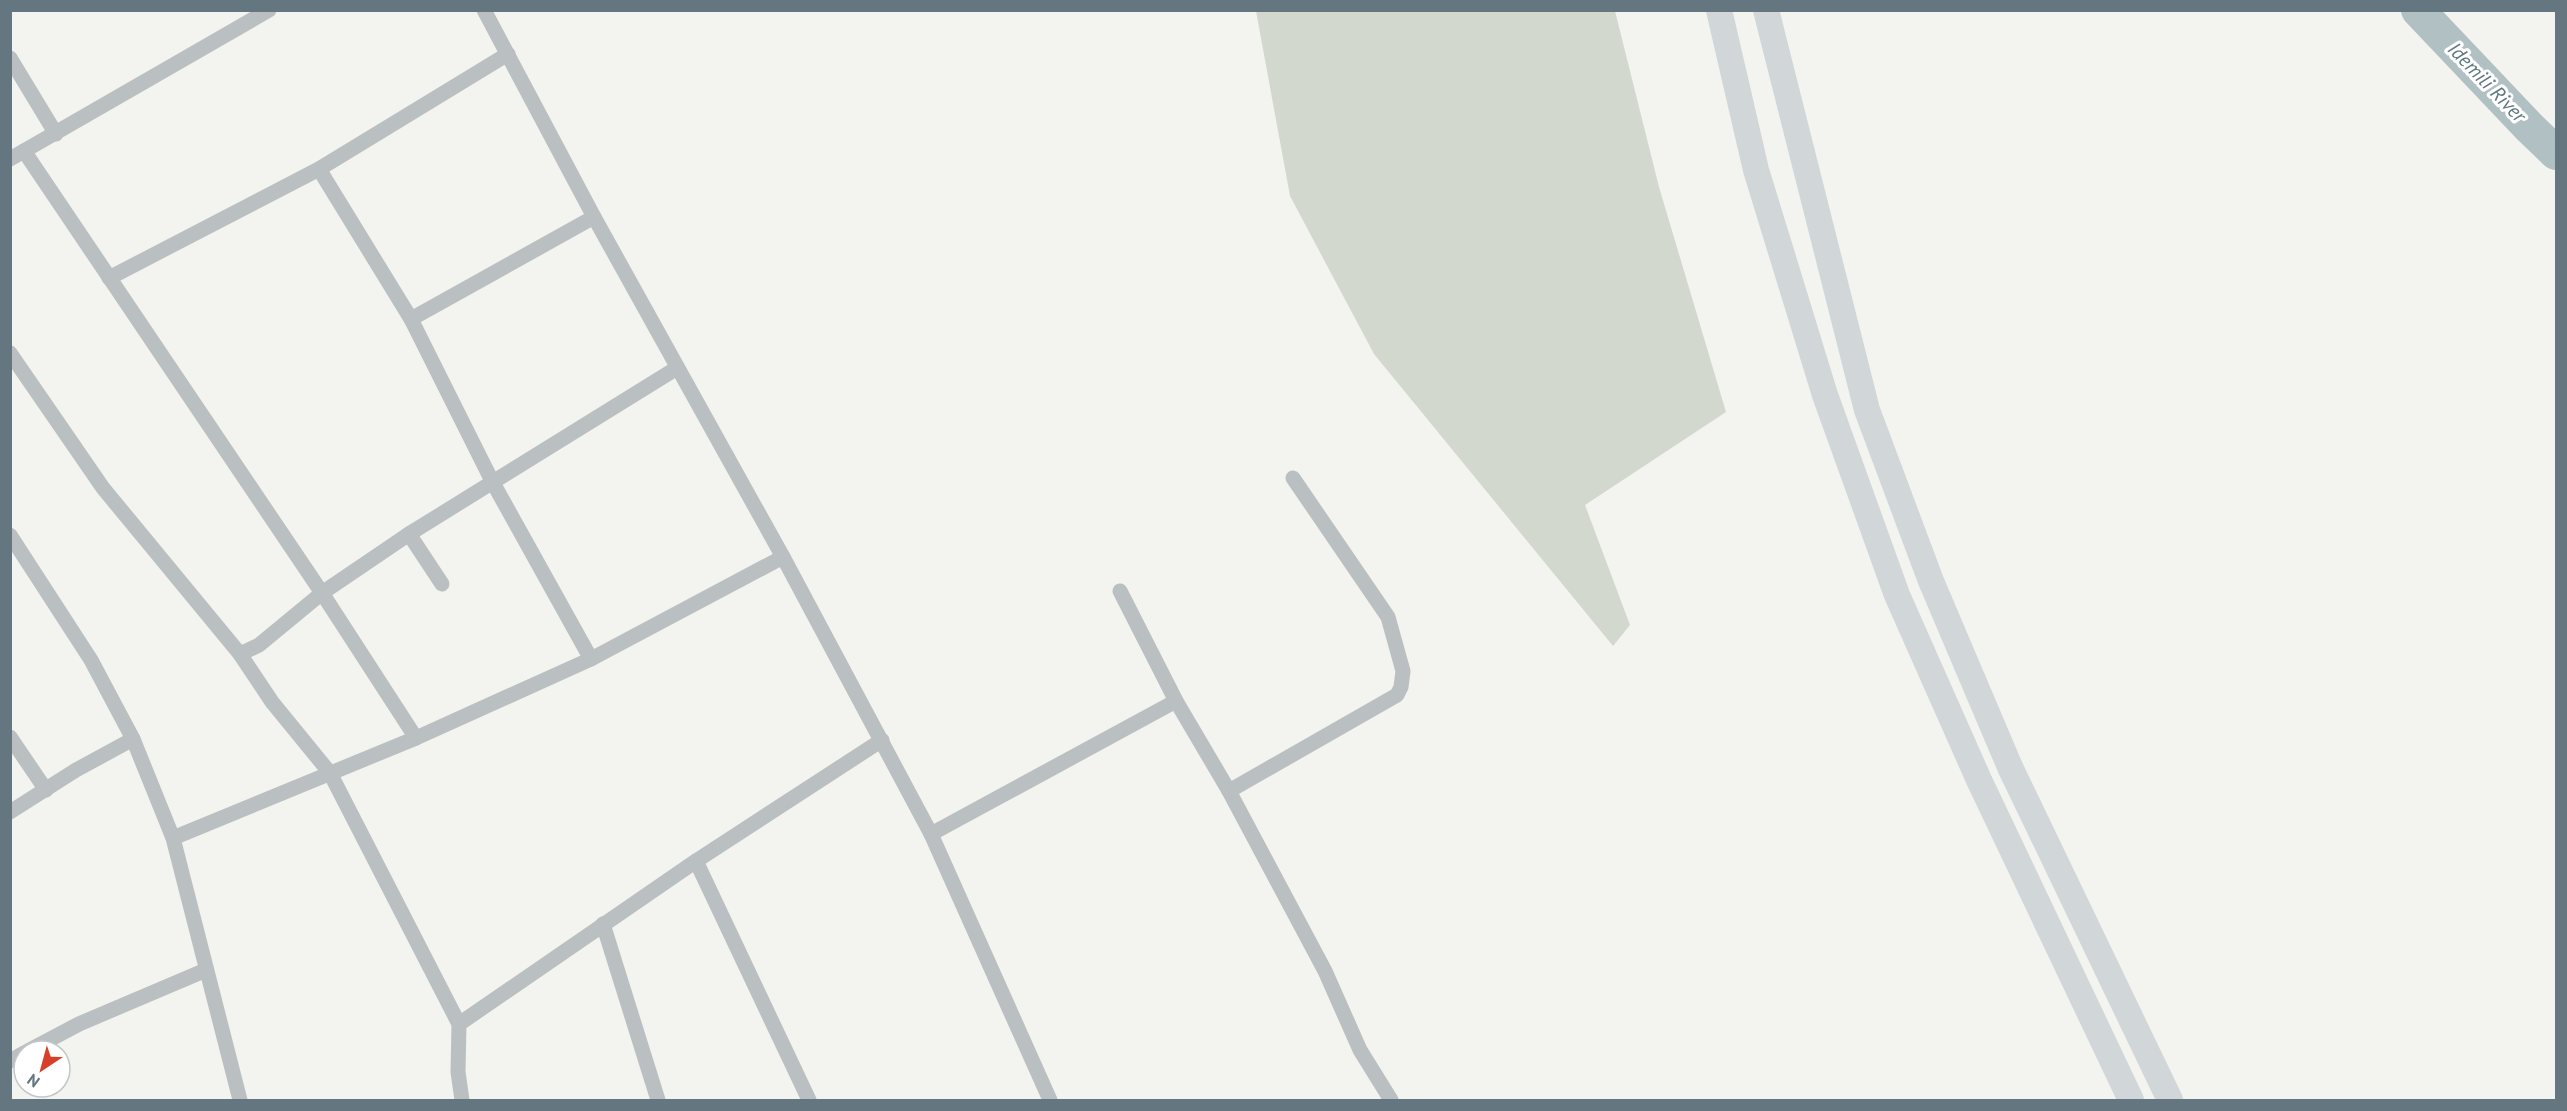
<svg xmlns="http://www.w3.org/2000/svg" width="2567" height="1111" font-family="'PT Sans',sans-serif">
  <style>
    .green { fill: #d3d8cf }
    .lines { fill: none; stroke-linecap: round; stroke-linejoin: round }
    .river { stroke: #b1c0c2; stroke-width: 34 }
    .minor { stroke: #babfc1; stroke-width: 15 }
    .trunk { stroke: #d1d6d9; stroke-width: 26 }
    .labels { text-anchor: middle; stroke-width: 6; stroke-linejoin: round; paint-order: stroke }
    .water-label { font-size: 20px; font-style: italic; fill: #5f787c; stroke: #fff }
  </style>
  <rect width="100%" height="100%" fill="#f3f3ef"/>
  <polygon class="green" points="1256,11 1615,11 1659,187 1726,412 1585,505 1630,625 1613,646 1374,354 1290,196"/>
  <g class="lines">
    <polyline class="river" points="2418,10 2530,128 2556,153"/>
    <g class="minor">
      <polyline points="484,10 594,217 783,557 931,834 1176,701 1229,791 1325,971 1360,1050 1391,1100"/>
      <polyline points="10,58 56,134"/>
      <polyline points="24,151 322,593 416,738"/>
      <polyline points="10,159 269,10"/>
      <polyline points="319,169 411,319 492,481 591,659 783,557"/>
      <polyline points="109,278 319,169 508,54"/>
      <polyline points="411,319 594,217"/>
      <polyline points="10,353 103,488 240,654 272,702 330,773 459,1024 458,1072 462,1100"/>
      <polyline points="409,534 442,584"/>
      <polyline points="10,535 91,660 133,739 76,770 10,812"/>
      <polyline points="1120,591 1176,701"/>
      <polyline points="240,654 259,645 322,593 409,534 677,368"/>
      <polyline points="10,737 46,790"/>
      <polyline points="133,739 173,838 240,1100"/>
      <polyline points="1229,791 1397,695 1401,687 1403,671 1388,617 1293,478"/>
      <polyline points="931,834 1050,1100"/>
      <polyline points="173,838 416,738 591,659"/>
      <polyline points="696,861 809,1100"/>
      <polyline points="603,924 658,1100"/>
      <polyline points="459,1024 696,861 882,740"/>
      <polyline points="28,1051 79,1024 206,970"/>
      <polyline points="10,1061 24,1053"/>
    </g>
    <g class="trunk">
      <polyline points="1719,10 1756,170 1825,395 1897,595 1979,780 2131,1100"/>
      <polyline points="1766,10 1867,410 1931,581 2010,767 2170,1100"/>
    </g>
  </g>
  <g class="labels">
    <g class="water-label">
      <text transform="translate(2487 82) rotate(46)" y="7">Idemili River</text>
    </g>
  </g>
  <rect width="2567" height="1111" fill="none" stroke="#64767f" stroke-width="24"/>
  <g transform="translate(42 1069) rotate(216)"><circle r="28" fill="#ffffff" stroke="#c1c8cc" stroke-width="1.5"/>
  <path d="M0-4.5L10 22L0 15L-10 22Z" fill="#d83f2b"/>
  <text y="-9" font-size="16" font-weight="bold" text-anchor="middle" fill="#64767f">N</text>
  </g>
</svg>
